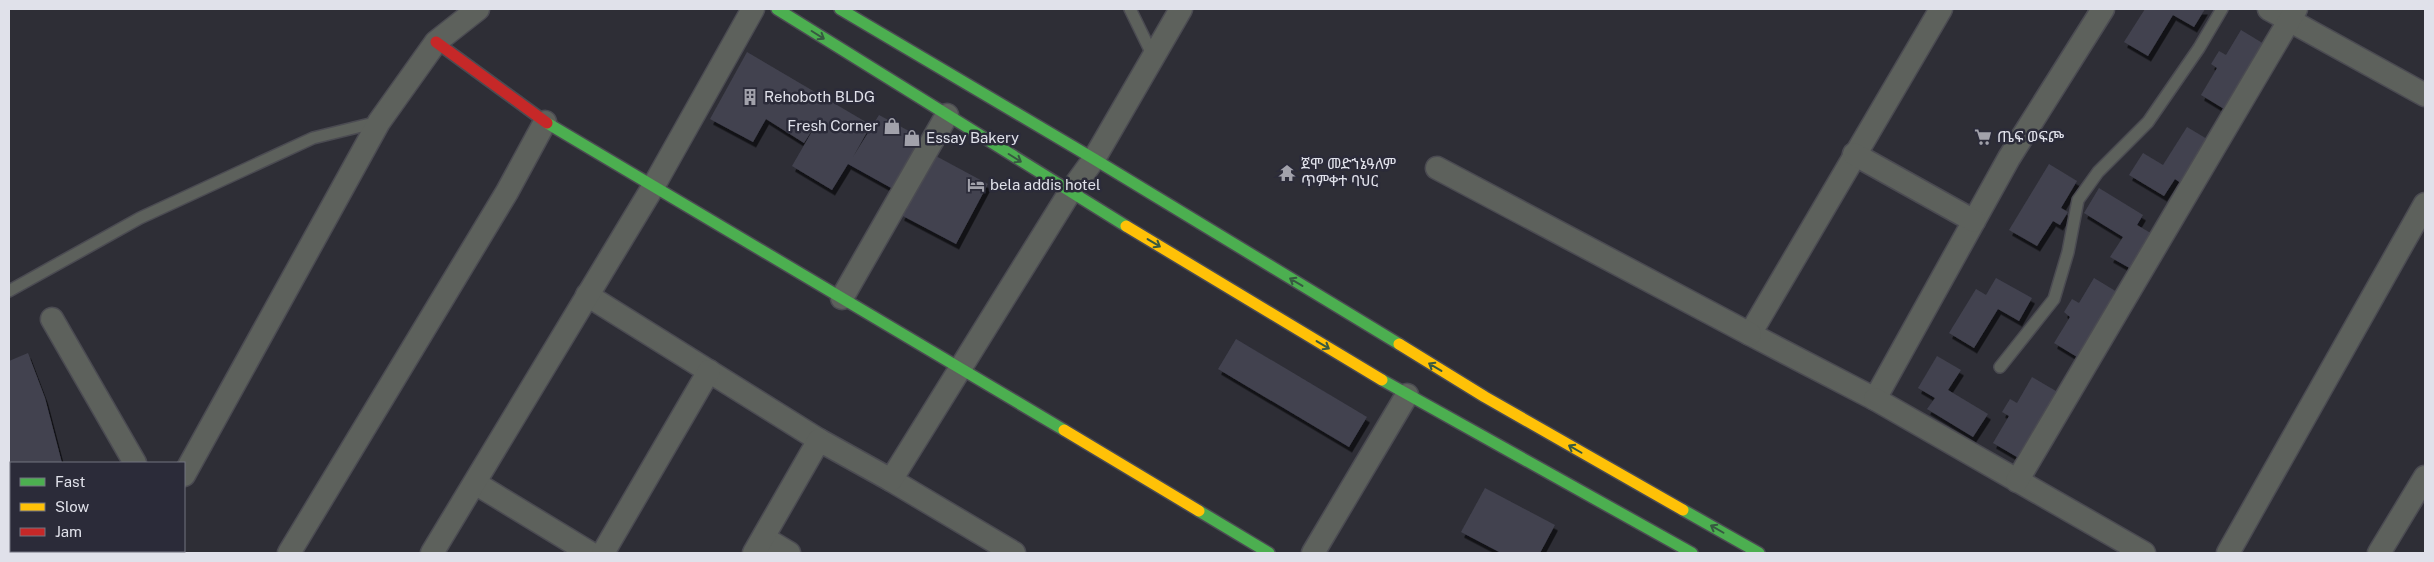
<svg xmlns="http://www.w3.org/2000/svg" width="2434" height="562" font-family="'Public Sans','Noto Sans Ethiopic',sans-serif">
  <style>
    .building { fill: #42424f; filter: url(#shadow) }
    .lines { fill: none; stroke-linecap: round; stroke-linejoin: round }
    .lane-casing { stroke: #4b4b52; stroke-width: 14 }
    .street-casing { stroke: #4b4b52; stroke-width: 25 }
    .fast-casing { stroke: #4b4b52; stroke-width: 14 }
    .slow-casing { stroke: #4b4b52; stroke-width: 14 }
    .jam-casing { stroke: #4b4b52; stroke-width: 14 }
    .lane { stroke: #5d615c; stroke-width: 11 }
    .street { stroke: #5d615c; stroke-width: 22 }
    .fast { stroke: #4caf50; stroke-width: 11 }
    .slow { stroke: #ffc107; stroke-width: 11 }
    .jam { stroke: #c62828; stroke-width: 11 }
    .oneway { stroke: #375941 }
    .labels { text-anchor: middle; stroke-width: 5; stroke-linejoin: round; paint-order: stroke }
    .poi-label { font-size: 15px; fill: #e0e1ea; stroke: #2b2b39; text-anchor: start }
  </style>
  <defs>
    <filter id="shadow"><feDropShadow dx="3" dy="5.5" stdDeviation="0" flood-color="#0009"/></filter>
  </defs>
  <rect width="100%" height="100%" fill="#2e2e36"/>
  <g class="building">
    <polygon points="2145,9 2205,9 2194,27 2173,15 2148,56 2124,42"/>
    <polygon points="2241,30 2269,47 2229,112 2201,95 2217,68 2211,64 2219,51 2226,55"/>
    <polygon points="747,52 871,125 853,157 879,115 922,138 893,189 848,164 832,190 792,166 818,121 804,143 766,119 753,142 710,119"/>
    <polygon points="2187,127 2212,142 2185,186 2175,179 2164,196 2129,175 2143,153 2163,165"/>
    <polygon points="934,155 988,184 956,244 901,215"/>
    <polygon points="2049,164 2077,181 2061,208 2068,212 2060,225 2053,221 2037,246 2009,230"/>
    <polygon points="2099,188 2143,215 2137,225 2154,235 2133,270 2110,257 2123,237 2084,213"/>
    <polygon points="1996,278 2032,298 2019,321 1998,309 1974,348 1949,333 1976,289 1986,295"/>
    <polygon points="2094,278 2122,295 2082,360 2054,343 2070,317 2064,312 2072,299 2079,303"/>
    <polygon points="1236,339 1367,417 1349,447 1218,369"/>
    <polygon points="28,353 45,398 62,463 11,463 11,547 9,547 9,361"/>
    <polygon points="1937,356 1961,370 1948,390 1988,414 1973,437 1927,409 1935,398 1918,388"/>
    <polygon points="2032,377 2061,394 2022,460 1993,443 2009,416 2002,412 2010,399 2017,403"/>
    <polygon points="1485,488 1555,525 1540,553 1501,553 1461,532"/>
  </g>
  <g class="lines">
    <g class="lane-casing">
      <g id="lane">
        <polyline points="1130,9 1153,56"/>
        <polyline points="9,291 140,218 313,138 378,122"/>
        <polyline points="2000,367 2054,299 2068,252 2078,200 2098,172 2148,122 2199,48 2222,9"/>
      </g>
    </g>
    <g class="street-casing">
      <g id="street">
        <polyline points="1941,9 1750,334 1875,399 2009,158 2103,9"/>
        <polyline points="2269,9 2425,95"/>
        <polyline points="1854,154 1974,221"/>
        <polyline points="1437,168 1750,334"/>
        <polyline points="587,295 819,440"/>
        <polyline points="842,298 947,115"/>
        <polyline points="52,319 135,463"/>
        <polyline points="1875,399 2144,553"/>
        <polyline points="184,475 379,122 436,42 478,9"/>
        <polyline points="891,480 1014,553"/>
        <polyline points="2017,481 2296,9"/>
        <polyline points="475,483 590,553"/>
        <polyline points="764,538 789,553"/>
        <polyline points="140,553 141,551"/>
        <polyline points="289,553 507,192 545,122"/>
        <polyline points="432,553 653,187 753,9"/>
        <polyline points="603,553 709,371"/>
        <polyline points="754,553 819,440 891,480 1070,192 1094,159 1181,9"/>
        <polyline points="1313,553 1407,395"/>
        <polyline points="2228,553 2425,204"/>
        <polyline points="2379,553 2425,477"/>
      </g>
    </g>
    <g class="fast-casing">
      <g id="fast">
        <polyline points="777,9 1126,226"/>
        <polyline points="840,9 1094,159 1399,344"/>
        <polyline points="547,123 1064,430"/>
        <polyline points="1382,380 1692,553"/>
        <polyline points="1683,510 1759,553"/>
        <polyline points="1199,511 1269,553"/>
      </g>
    </g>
    <g class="slow-casing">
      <g id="slow">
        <polyline points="1126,226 1382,380"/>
        <polyline points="1399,344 1485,397 1683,510"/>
        <polyline points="1064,430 1199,511"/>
      </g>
    </g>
    <g class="jam-casing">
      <polyline id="jam" points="436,42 547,123"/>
    </g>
    <use href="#lane" class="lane"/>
    <use href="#street" class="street"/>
    <use href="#fast" class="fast"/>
    <use href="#slow" class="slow"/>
    <use href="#jam" class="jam"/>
  </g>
  <defs><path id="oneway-shaft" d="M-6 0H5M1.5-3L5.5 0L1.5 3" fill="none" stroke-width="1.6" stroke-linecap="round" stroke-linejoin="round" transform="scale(1.25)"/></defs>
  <g class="oneway">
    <use href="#oneway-shaft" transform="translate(818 35) rotate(32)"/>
    <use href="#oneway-shaft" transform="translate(1015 158) rotate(32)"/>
    <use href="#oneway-shaft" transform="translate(1154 243) rotate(31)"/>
    <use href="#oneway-shaft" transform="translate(1296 282) rotate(-149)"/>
    <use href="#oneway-shaft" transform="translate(1323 345) rotate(31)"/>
    <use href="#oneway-shaft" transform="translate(1435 367) rotate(-149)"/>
    <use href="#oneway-shaft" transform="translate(1575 449) rotate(-150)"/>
    <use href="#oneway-shaft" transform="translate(1717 529) rotate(-150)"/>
  </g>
  <defs>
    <g id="building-bare" transform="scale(1.35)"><path d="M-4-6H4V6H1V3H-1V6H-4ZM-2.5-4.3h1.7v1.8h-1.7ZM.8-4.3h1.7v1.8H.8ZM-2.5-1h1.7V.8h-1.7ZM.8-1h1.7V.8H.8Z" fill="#a2a2ab" stroke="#2b2b39" stroke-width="2.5" paint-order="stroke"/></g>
    <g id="shop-bare" transform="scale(1.35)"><path d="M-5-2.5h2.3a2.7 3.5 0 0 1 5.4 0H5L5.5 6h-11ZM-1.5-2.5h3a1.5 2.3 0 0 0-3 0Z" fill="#a2a2ab" stroke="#2b2b39" stroke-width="2.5" paint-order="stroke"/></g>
    <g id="supermarket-bare" transform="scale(1.35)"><path d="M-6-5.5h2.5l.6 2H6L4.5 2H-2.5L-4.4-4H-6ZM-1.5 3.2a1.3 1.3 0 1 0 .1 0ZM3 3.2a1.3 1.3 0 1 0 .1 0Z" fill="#a2a2ab" stroke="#2b2b39" stroke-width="2.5" paint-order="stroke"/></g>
    <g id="temple-bare" transform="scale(1.35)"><path d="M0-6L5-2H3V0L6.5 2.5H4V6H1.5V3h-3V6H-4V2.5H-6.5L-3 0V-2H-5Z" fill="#a2a2ab" stroke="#2b2b39" stroke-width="2.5" paint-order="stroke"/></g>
    <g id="hotel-bare" transform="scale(1.35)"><path d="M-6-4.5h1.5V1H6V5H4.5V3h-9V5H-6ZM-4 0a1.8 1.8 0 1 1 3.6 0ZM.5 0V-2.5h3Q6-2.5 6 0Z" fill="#a2a2ab" stroke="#2b2b39" stroke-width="2.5" paint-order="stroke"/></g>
  </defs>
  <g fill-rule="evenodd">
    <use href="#building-bare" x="750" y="97"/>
    <use href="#shop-bare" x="892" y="126"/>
    <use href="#supermarket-bare" x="1983" y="137"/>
    <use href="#shop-bare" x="912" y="138"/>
    <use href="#temple-bare" x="1287" y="173"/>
    <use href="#hotel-bare" x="976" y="185"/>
  </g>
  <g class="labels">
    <g class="poi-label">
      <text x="764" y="102">Rehoboth BLDG</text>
      <text x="878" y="131" text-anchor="end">Fresh Corner</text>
      <text x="1997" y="142">ጤፍ ወፍጮ</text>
      <text x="926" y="143">Essay Bakery</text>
      <text x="1301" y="169">ጀሞ መድኀኔዓለም<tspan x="1301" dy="17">ጥምቀተ ባህር</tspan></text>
      <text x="990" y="190">bela addis hotel</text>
    </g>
  </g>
  <rect width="2434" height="562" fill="none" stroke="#e0e1ea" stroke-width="20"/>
  <rect x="10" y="462" width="175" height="90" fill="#2b2b39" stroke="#737480"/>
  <rect x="20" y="478" width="25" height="8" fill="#4caf50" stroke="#737480"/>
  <text x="55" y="487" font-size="15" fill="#e0e1ea">Fast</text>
  <rect x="20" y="503" width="25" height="8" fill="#ffc107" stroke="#737480"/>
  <text x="55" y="512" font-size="15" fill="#e0e1ea">Slow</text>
  <rect x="20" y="528" width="25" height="8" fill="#c62828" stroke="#737480"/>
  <text x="55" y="537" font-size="15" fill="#e0e1ea">Jam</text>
</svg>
